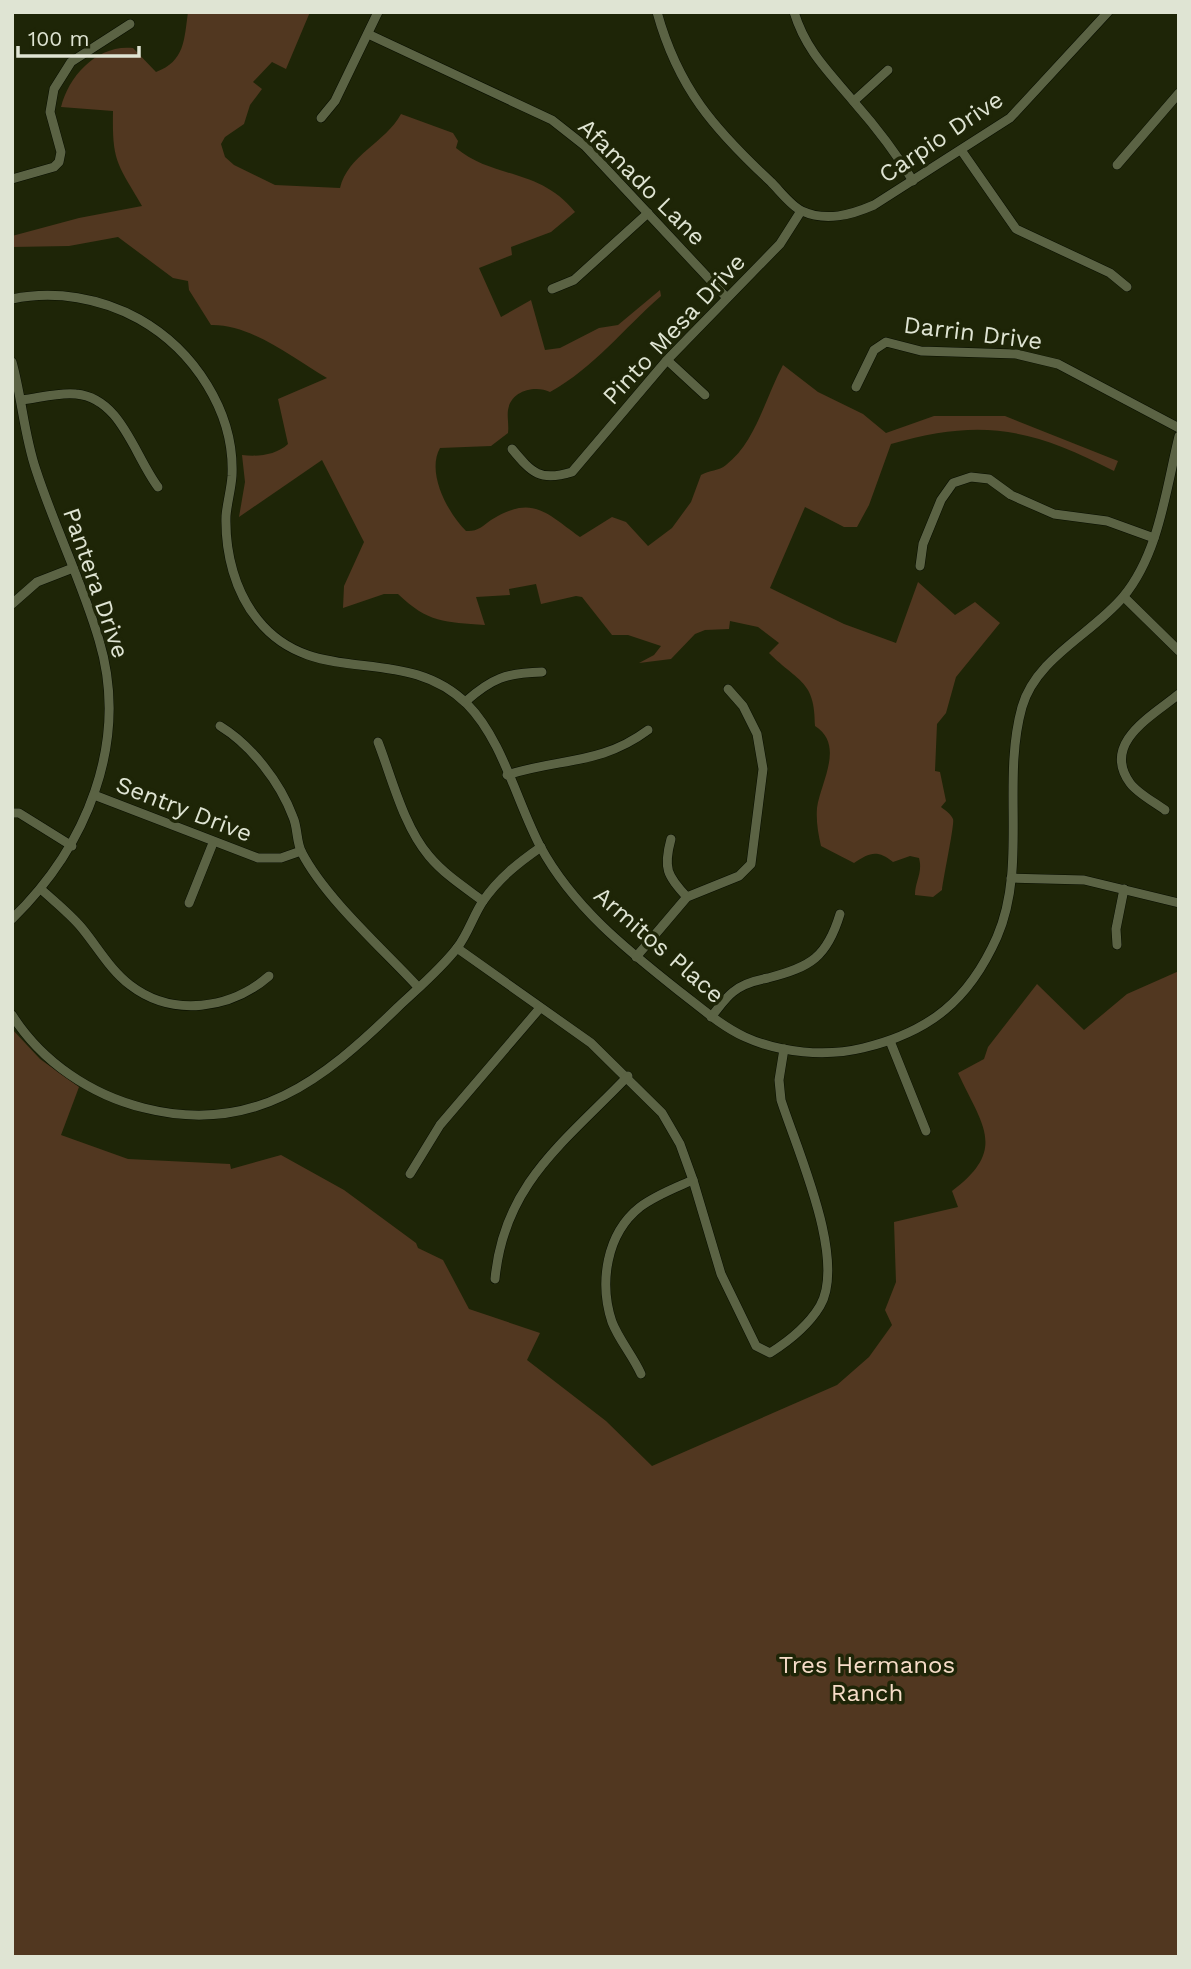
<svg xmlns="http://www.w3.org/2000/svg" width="1191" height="1969" font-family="'Work Sans',sans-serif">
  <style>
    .green { fill: #513720 }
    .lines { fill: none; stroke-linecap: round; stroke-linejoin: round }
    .minor-casing { stroke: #080e00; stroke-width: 10 }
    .minor { stroke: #5b6344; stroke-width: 9 }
    .labels { text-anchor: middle; stroke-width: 7; stroke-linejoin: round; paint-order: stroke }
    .street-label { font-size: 24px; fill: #dfe4d3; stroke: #1e2507 }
    .park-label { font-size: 24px; fill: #f6dcc8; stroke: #1e2507 }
  </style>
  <rect width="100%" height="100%" fill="#1e2507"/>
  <g class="green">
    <path d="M188,12H310L286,69L272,62L253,82L262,89L250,105L244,124L225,137L221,144L225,157L234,165L275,185L340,188C348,155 385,143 401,114L453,133L458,141L456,148C493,179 540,168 575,212L551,232L511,247L512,255L479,268L501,317L531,300L545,350L560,348L599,328L618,325L660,290L661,296C623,329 595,367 550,392C536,385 511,390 508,410C507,417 509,425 508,433L491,446L440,448C426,473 448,513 466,531C477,532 483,526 491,520C533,494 546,513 580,537L612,517L626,522L648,546L672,528L691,502L701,475C709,470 719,471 726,465C756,442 765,398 783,365L818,392L863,414L886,433L934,416H1005L1118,461L1114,471C1031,428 981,418 891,444L869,505L857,527H844L805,507L770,588L844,624L896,643L918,582L955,615L975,602L1000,623L956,677L946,713L937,724L935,771L940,772L946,801L941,807C945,810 951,814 953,819C955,823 943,879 942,890L933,897L915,895C915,881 923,873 919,858L910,856L893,862C877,849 869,853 854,863L821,846C818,833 816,821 817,808C821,781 845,745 815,726C815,680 799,683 769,653L779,643L758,627L730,621L729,629L705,630L695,634L671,659L639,663L654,655L661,646L628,635H612L582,597L576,596L541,604L536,584L509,589L510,595L476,597L485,625C445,622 428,623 398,594H384L343,608L344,586L364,542L322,460L239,517L245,482L242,455C258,457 276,455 288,444L278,399L327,378C293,358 251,324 211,325L189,290L188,281L173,278L118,237L69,246L12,247V236L79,218L142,206C117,163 112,162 113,111L61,107C69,75 98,44 133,48L156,72C185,61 184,40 188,12Z"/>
    <path d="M1179,971V1957H12V1029L40,1059L79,1087L61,1135L128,1159L230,1164L231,1169L281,1155L344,1190L416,1243L418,1248L443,1260L469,1309L540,1333L527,1360L606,1421L652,1466L837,1385L869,1357L892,1325L885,1310L896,1282L894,1222L958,1207L952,1191C1008,1149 982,1125 958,1073L984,1059L988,1047L1037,984L1084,1030L1127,994Z"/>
  </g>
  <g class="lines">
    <g class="minor-casing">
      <g id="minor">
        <path d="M657,12C678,88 714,129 771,182C780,191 791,206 802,211C826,222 851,215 874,205L1010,118L1108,12"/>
        <path d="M794,12C806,51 829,72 854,102C876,127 896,153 913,181"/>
        <polyline points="368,34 552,120 585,146 727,298"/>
        <polyline points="854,101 888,70"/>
        <polyline points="321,118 335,101 378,12"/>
        <polyline points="961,150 1016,229 1110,273 1127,287"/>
        <polyline points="1117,165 1179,93"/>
        <polyline points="12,179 54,167 59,162 61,152 50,112 54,89 71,62 130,24"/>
        <polyline points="552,289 574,280 648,213"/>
        <path d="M12,299C55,290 101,298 139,319C194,350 235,412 232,476C231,490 227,503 226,516C225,553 235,592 258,620C315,691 403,641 467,704C502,739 517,802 540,846C573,907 626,949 679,991C700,1007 721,1026 745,1037C780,1053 826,1057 863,1048C930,1032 969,1000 997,937C1028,865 1001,782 1022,707C1036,658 1092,634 1123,597C1159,554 1166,489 1179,436"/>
        <polyline points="667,360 705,395"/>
        <path d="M12,362C22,398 24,435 36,470C55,528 82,582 99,640C130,743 86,847 12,919"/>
        <polyline points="856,387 874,350 886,342 921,351 1016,354 1058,364 1179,428"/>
        <path d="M22,400C39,398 59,392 76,394C121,398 134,455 158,487"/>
        <path d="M512,449C532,473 540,482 572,472L667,360L780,244L801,211"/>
        <polyline points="920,566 923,544 941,500 953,483 971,477 989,479 1011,495 1054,514 1107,521 1154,538"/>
        <polyline points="1124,597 1179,651"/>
        <polyline points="12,604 37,582 73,568"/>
        <path d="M465,702C492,678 506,673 542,672"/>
        <path d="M220,726C251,745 280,782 293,817C298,828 296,842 302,853C326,899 383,949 418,987"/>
        <path d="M378,742C392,778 403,825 429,856C444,874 464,887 483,901"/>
        <path d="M507,775C560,758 601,765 648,730"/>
        <polyline points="94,795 258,858 281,858 301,851"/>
        <path d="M1165,810C1154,802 1137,793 1130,783C1101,743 1152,716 1179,694"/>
        <polyline points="12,813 19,813 72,846"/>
        <path d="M671,839C663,868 667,876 687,897"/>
        <polyline points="1011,878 1084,880 1179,903"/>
        <path d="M42,890C55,902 70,914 81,927C97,946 110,970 130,985C173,1018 231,1009 269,976"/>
        <polyline points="189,903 213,843"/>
        <polyline points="1117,945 1116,929 1124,889"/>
        <path d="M457,948L591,1043L662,1113L680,1144L693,1180L721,1274L756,1346L770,1353C789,1341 808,1326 820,1306C847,1260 797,1150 781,1100L779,1080L784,1049"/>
        <polyline points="636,957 687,897 739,876 751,864 763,769 757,734 743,706 728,689"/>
        <path d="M12,1015C42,1062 91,1095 144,1108C254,1136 323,1080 397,1008C417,989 440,970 457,948C468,934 473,916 483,901C499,878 518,863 541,847"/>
        <path d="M711,1017C718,1009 725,998 733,992C742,984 757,980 768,978C811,967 827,957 840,914"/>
        <polyline points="890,1041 926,1131"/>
        <polyline points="410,1174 440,1125 540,1008"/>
        <path d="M495,1279C504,1183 565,1142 628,1076"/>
        <path d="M641,1374C633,1356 619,1340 612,1322C599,1283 606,1234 640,1207C656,1195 675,1188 693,1180"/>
      </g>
    </g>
    <use href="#minor" class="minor"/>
  </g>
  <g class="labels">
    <g class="street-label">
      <text transform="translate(941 137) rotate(-34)" y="8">Carpio Drive</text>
      <text transform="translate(642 182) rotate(45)" y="8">Afamado Lane</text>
      <text transform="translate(674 329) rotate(-47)" y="8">Pinto Mesa Drive</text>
      <text transform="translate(973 333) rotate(7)" y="8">Darrin Drive</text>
      <text transform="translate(96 583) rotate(71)" y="8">Pantera Drive</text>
      <text transform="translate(184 809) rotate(21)" y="8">Sentry Drive</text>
      <text transform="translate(659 945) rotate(41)" y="8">Armitos Place</text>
    </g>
    <g class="park-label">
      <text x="867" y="1673">Tres Hermanos<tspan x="867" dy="28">Ranch</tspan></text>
    </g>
  </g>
  <rect width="1191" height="1969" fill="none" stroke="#dfe4d3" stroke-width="28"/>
  <path d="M18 46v10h121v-10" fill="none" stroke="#dfe4d3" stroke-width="3.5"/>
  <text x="28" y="46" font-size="21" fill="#dfe4d3" stroke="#1e2507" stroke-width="5" paint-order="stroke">100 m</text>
</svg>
